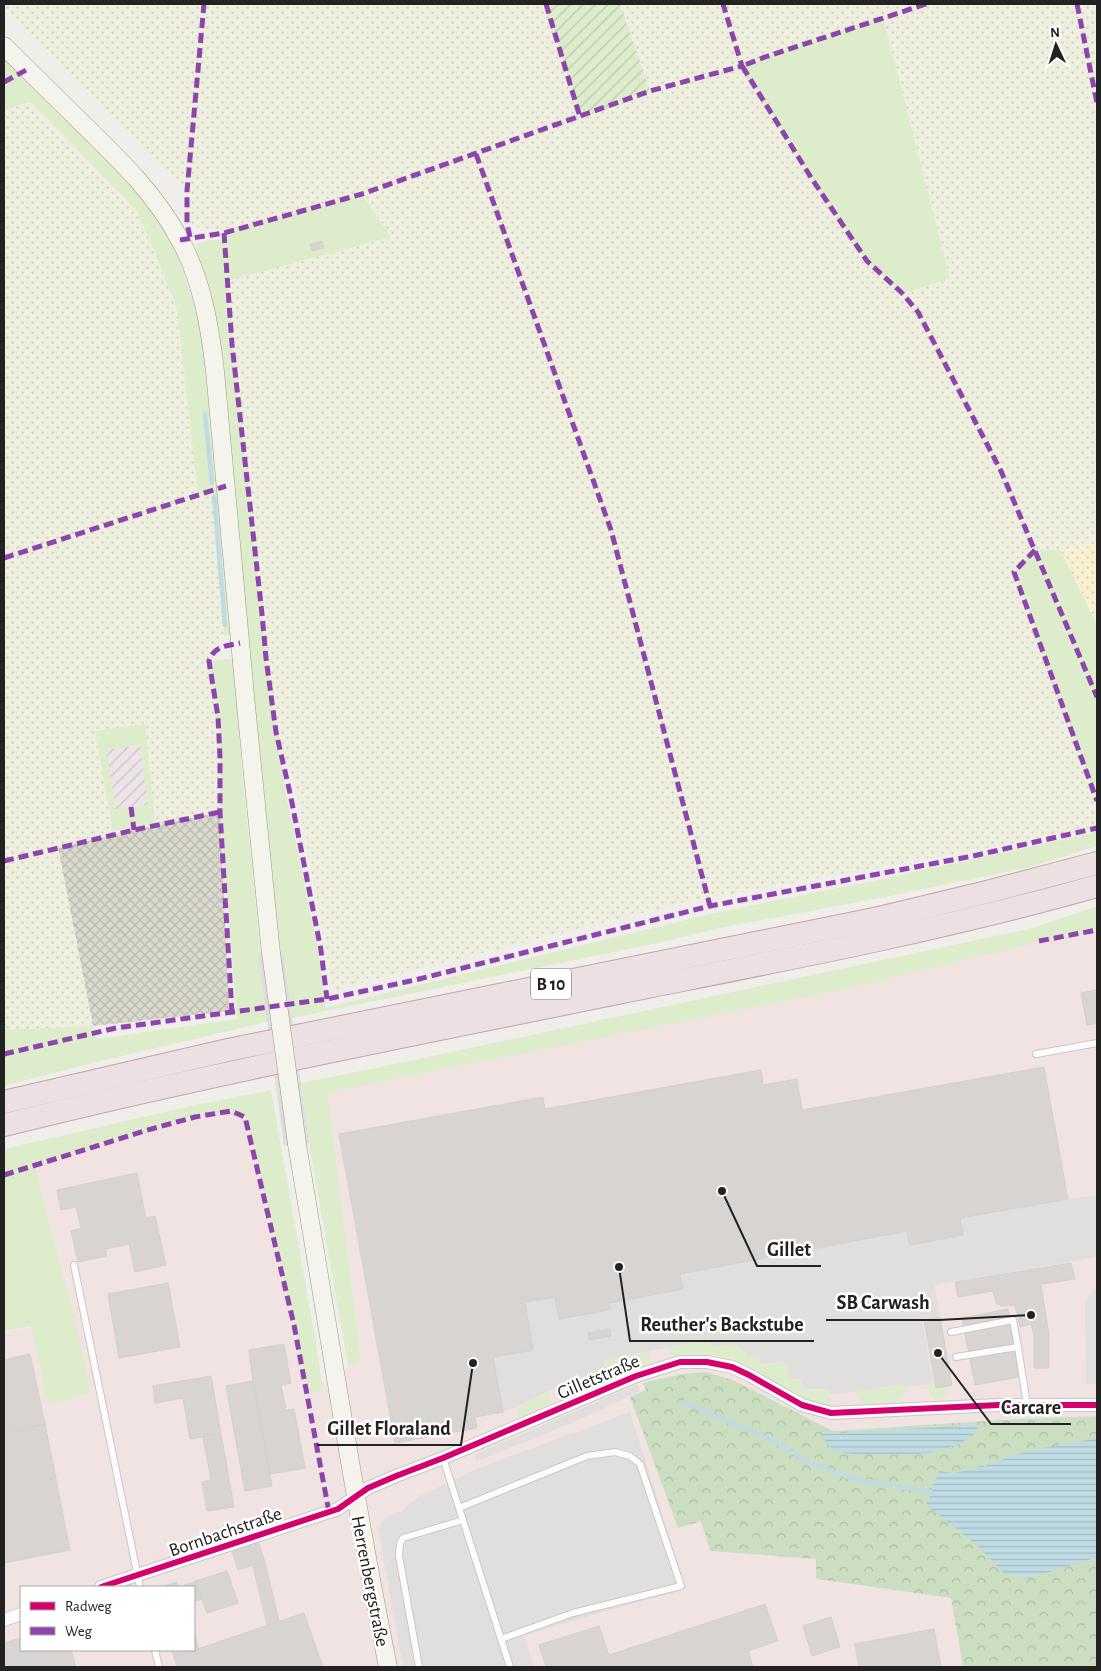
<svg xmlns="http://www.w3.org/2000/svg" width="1101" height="1671" font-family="'Alegreya Sans',sans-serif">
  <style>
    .commercial { fill: #f1e3e1; fill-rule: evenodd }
    .industrial { fill: url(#industrial-furrows) }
    .construction { fill: url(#construction-cross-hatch) }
    .farmland { fill: url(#farmland-dots); fill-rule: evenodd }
    .grass { fill: #ddeccb; fill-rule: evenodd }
    .forest { fill: url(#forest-crowns) }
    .sand { fill: url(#sand-dots) }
    .garden { fill: url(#garden-furrows) }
    .parking { fill: #e0dfde }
    .water { fill: url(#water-rules) }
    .pier { fill: #dedddd }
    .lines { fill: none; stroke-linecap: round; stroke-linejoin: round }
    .stream { stroke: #bfdbe3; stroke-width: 4.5 }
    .building { fill: #d7d4d2; stroke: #d3d0cc }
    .lane-casing { stroke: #c9c8c7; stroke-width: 8 }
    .street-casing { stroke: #c9c8c7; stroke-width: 14 }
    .secondary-casing { stroke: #999a82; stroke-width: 19 }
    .highway-casing { stroke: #c5a2ac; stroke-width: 24 }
    .lane { stroke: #fdfcfc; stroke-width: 6 }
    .street { stroke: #fdfcfc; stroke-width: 12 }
    .secondary { stroke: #f4f4ed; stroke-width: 18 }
    .highway { stroke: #ece0e2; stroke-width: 22 }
    .secondary-bridge-casing { stroke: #999a82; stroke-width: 19; stroke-linecap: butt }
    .secondary-bridge { stroke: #f4f4ed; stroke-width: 18 }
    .quiet { stroke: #8e44ad; stroke-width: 5; stroke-dasharray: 10 5; stroke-linecap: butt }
    .cycleway-casing { stroke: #fff; stroke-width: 9 }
    .cycleway { stroke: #d6006c; stroke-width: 6 }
    .labels { text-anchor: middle; stroke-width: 5; stroke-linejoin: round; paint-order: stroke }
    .shield { fill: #fff; stroke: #646464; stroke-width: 1 }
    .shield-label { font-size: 18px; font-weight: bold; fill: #222 }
    .street-label { font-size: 19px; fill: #222; stroke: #fff }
    .leader { fill: none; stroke: #222; stroke-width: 2 }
    .callout-dot { fill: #222; stroke: #fff; stroke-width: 2 }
    .callout-label { font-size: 20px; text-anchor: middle; font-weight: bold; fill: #222; stroke: #fff; stroke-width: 5; stroke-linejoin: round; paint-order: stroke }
  </style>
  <defs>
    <pattern id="industrial-furrows" width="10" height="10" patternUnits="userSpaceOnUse" patternTransform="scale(1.25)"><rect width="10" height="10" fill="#ede4e9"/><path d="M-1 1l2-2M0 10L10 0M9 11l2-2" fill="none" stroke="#cbc3c8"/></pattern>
    <pattern id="construction-cross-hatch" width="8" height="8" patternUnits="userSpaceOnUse" patternTransform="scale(1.25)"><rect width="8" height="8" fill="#d9d9cd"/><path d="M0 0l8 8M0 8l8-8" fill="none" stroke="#babab0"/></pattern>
    <pattern id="farmland-dots" width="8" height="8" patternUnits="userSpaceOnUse" patternTransform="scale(1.25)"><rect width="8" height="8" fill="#efefdf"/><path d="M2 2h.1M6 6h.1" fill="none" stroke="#cdcdbf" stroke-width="1.8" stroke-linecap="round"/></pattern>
    <pattern id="forest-crowns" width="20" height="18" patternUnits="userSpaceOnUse" patternTransform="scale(1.25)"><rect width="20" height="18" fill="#cbdec1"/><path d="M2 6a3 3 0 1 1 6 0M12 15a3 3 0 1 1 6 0" fill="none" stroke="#aebea6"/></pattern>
    <pattern id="sand-dots" width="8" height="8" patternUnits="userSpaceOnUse" patternTransform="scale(1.25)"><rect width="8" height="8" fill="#f8f0d0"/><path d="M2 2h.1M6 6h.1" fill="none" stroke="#d4ceb2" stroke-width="1.8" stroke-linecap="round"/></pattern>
    <pattern id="garden-furrows" width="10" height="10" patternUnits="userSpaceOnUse" patternTransform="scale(1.25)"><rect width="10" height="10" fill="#ddeccb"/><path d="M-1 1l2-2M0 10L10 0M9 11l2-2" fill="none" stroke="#bdcaae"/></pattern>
    <pattern id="water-rules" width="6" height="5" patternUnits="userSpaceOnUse" patternTransform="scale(1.25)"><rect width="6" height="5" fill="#bfdbe3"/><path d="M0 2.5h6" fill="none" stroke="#a4bcc2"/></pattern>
  </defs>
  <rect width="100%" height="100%" fill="#f0eeeb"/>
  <path class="commercial" d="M1097,930V1416L1000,1420L833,1431L733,1380L706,1372L682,1374L643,1383L701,1521L710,1551L816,1559L817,1580L951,1598L963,1667H4V1332L75,1320L35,1166L144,1131L195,1117L231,1111L245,1117L294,1325L305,1392L348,1366L361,1360L328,1093ZM21,1587H194V1650H21Z"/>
  <polygon class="industrial" points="140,745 148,805 115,810 106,750"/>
  <polygon class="construction" points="220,812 229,1011 93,1026 58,848 134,830"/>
  <g class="farmland">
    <path d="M4,4H546L580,117L620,4H1097V542L1060,550H1035L1014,572L1097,801V828L686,902L333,990L296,787L276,732L266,658L227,280L391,236L362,194L224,231L195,227L187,223V191L101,109L12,20L4,11ZM743,66L915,145L950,279Z"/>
    <path d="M31,102L138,212L177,308L198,495L212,491L224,636L219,647L211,654L209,661L218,717L220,757V812L134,830L58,848L93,1026L4,1030V109ZM145,725L155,823L113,831L95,731Z"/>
  </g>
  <g class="grass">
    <polygon points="883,17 950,279 902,293 867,261 812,179 742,66 765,57"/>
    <polygon points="4,56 134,188 158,218 177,254 199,319 206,368 232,635 224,636 212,491 198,495 177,308 138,212 31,102 4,109"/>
    <polygon points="362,194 391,237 227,281 266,658 286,795 318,949 325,1008 714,913 883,879 1097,832 1097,846 1030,867 885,897 720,928 658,943 292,1018 283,952 281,952 259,766 224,364 219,330 208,287 195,251 198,243 210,240 224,240 224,231"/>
    <polygon points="1035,550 1060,550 1097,625 1097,801 1014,572"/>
    <polygon points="231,659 234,667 242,773 261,955 258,955 267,1022 88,1064 4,1086 4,1030 93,1026 97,1039 237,1019 220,812 220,757 218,717 209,661"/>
    <path d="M145,724L155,823L113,831L95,731ZM140,745L148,805L115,809L107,750Z"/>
    <path d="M1097,906V930C1004,948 913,975 820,994C656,1028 492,1058 328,1093L361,1360L348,1366L309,1143L301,1083L400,1063L1033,928Z"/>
    <polygon points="271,1090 317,1350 323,1390 305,1392 294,1325 253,1145 245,1117 231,1111 195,1117 144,1131 35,1167 75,1320 91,1393 48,1404 31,1326 4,1331 4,1149 191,1106"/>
    <path d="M710,1340L712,1347L736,1344L749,1357H760L761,1365L786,1363L789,1381L801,1380L803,1390H828L831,1405C825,1404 818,1403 812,1402C790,1395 772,1379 752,1368C726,1355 697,1350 669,1356L668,1347Z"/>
    <polygon points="649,1352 650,1362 567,1395 564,1385 575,1379 606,1372 604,1361"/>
    <path d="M935,1384L936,1388L948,1387C948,1394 942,1401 934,1400L926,1385Z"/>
    <polygon points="899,1386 910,1388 899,1401 863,1404 855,1391"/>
    <polygon points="549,1392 551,1403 518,1417 517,1412 522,1405"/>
  </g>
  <polygon class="forest" points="706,1372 733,1380 833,1431 1000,1420 1097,1416 1097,1665 1094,1667 963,1667 951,1598 816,1579 816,1559 710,1551 701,1521 678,1528 630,1397 646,1390 643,1383 682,1374"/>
  <polygon class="sand" points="1097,542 1097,623 1060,550"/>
  <polygon class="garden" points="546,4 620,4 650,91 580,117"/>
  <g class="parking">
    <polygon points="1097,1195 1097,1257 934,1285 940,1316 922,1319 933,1384 910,1387 899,1385 830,1395 828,1389 804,1389 801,1379 789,1380 786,1362 761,1364 760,1356 749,1357 736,1344 712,1347 710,1339 604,1360 605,1372 575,1379 522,1404 503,1412 493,1357 533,1350 525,1302 555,1297 559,1319 609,1310 609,1303 683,1289 680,1274 907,1231 910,1245 963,1235 960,1218 1068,1199"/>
    <polygon points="1097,1286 1097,1384 1086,1384 1085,1302"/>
    <polygon points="636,1385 640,1391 581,1419 477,1461 474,1455"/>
    <polygon points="630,1412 686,1589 602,1612 524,1636 534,1667 403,1667 378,1528 386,1517 400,1512 418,1497 479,1468"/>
  </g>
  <g class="water">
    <path d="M979,1425C977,1429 974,1434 970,1437C943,1457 904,1455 872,1454C860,1454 848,1455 837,1451C829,1448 826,1442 822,1434Z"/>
    <polygon points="1097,1438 1097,1557 1030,1578 1004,1573 978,1546 926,1505 939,1471 955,1473 985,1466 1026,1451"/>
  </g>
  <polygon class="pier" points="283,952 309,1143 284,1146 258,955"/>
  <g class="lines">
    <g class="stream">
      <polyline points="205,414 212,483"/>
      <polyline points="214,497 225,625"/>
      <polyline points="683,1402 772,1440 807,1461 853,1479 931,1492"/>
    </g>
  </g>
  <g class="building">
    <polygon points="322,241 324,248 312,251 310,244"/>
    <polygon points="1097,990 1097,1023 1087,1025 1081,993"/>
    <polygon points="1044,1067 1068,1199 960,1218 963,1235 910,1245 907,1231 680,1274 683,1289 609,1303 609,1310 559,1319 555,1297 525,1302 533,1350 493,1357 503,1412 475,1417 477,1428 395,1443 339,1134 543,1097 545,1109 761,1070 763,1085 797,1079 802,1110"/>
    <polygon points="137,1173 146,1218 155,1216 166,1265 135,1272 129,1244 105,1249 107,1256 78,1262 71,1231 81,1228 76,1207 61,1210 57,1190"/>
    <polygon points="1071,1263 1075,1279 1041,1284 1049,1336 1049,1368 1034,1368 1034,1335 1031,1324 1020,1327 1015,1305 1002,1306 996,1303 993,1291 958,1297 955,1282"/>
    <polygon points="168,1283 180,1347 119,1358 108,1294"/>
    <polygon points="1008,1309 1019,1377 975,1385 962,1318"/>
    <polygon points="940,1317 952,1385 936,1388 924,1320"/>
    <polygon points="610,1329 611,1336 589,1340 588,1333"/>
    <polygon points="284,1344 291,1383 281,1385 286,1410 294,1409 305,1468 270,1474 253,1381 249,1350"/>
    <polygon points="30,1354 45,1424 4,1433 4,1360"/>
    <polygon points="211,1376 221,1434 190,1439 183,1398 155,1403 153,1386"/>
    <polygon points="253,1381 272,1486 245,1491 226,1386"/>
    <polygon points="45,1424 70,1550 4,1563 4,1433"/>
    <polygon points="221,1434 234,1507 207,1511 202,1482 211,1480 203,1437"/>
    <polygon points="258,1542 265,1562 238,1570 232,1550"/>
    <polygon points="265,1562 279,1621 267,1625 253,1566"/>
    <polygon points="227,1571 238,1603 207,1613 196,1581"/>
    <polygon points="196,1581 202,1599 194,1602 194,1587 179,1587"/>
    <polygon points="177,1582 179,1587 161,1587"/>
    <polygon points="765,1604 778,1641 748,1651 753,1667 546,1667 539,1645 599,1626 609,1655"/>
    <polygon points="304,1613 323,1667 177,1667 174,1657"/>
    <polygon points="831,1617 840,1647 812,1656 803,1626"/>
    <polygon points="934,1629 941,1667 859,1667 855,1644"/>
    <polygon points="194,1632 199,1649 174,1657 172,1650 194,1650"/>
    <polygon points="21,1638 21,1650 71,1650 76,1667 4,1667 4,1643"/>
  </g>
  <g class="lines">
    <g class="lane-casing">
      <g id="lane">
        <polyline points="1036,1054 1097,1043"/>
        <polyline points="74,1265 140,1587"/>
        <polyline points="951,1332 1013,1320 1018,1347"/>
        <polyline points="956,1357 1018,1347 1027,1405"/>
        <polyline points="443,1458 510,1667"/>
        <polyline points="459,1508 587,1456 615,1452 630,1456 640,1464 681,1586 573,1613 501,1639"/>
        <polyline points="155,1650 159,1667"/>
        <polyline points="419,1667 399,1556 400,1543 403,1538 463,1520"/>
      </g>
    </g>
    <g class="street-casing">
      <g id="street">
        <polyline points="101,1587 338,1509 368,1488 396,1476 443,1458 636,1376 680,1362 707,1362 732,1367 749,1375 802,1405 831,1413 999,1405 1097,1405"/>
        <polyline points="4,1620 21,1614"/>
      </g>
    </g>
    <g class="secondary-casing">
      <g id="secondary">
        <path d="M4,46C31,73 58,99 85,126C121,161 157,196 180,240C202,280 210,327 215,371L246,706L271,953"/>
        <path d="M297,1144C327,1319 353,1494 388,1667"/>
      </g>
    </g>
    <g class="highway-casing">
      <g id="highway">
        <polyline points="4,1102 228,1050 879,918 983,893 1097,863"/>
        <path d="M4,1125C217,1072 432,1031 647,987C798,957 949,928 1097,886"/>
      </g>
    </g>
    <use href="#lane" class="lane"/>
    <use href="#street" class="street"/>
    <use href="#secondary" class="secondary"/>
    <use href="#highway" class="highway"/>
    <g class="secondary-bridge-casing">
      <polyline id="secondary-bridge" points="271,953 297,1144"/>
    </g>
    <use href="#secondary-bridge" class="secondary-bridge"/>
    <g class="quiet">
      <polyline points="546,4 580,117"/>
      <polyline points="926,4 765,57 742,66 812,179 867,261 902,293 918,312 1001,471 1097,697"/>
      <polyline points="1077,4 1097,103"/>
      <polyline points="4,82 28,69"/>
      <polyline points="476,154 611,530 710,906"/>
      <polyline points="224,233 232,344 262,614 266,658 276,732 290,793 321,950 327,999"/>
      <polyline points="190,237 187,223 187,191 204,4"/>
      <polyline points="180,240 224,233 362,194 650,91 742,66 723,4"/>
      <polyline points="1035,550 1014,572 1097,801"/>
      <polyline points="4,558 226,486"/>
      <polyline points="131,807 134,830"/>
      <polyline points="4,861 134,830 220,812"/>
      <polyline points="1039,941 1097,930"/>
      <path d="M232,1013L220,812V757L218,717L209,661C214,646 226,646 240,643"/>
      <polyline points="4,1054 116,1028 327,999 415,980 710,906 973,856 1097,828"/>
      <polyline points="4,1175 144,1131 195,1117 231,1111 245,1117 294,1325 329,1512"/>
    </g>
    <g class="cycleway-casing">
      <polyline id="cycleway" points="101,1587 338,1509 368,1488 396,1476 443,1458 636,1376 680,1362 707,1362 732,1367 749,1375 802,1405 831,1413 999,1405 1097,1405"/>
    </g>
    <use href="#cycleway" class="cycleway"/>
  </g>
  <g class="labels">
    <rect class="shield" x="531" y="968.5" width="40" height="31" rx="4"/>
    <g class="shield-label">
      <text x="551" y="990">B 10</text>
    </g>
    <g class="street-label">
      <text transform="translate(598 1376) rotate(-23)" y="7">Gilletstraße</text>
      <text transform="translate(225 1531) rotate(-19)" y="7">Bornbachstraße</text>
      <text transform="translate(371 1581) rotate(79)" y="7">Herrenbergstraße</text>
    </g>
  </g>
  <path class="leader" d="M722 1191L757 1266H821M1031 1315L939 1320H826M619 1267L630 1341H814M938 1353L991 1424H1071M473 1363L461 1445H317"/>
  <g class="callout-dot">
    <circle cx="722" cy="1191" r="5"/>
    <circle cx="1031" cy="1315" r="5"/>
    <circle cx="619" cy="1267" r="5"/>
    <circle cx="938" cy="1353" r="5"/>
    <circle cx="473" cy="1363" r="5"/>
  </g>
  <g class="callout-label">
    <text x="789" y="1256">Gillet</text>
    <text x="883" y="1309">SB Carwash</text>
    <text x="722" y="1331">Reuther's Backstube</text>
    <text x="1031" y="1414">Carcare</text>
    <text x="389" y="1435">Gillet Floraland</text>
  </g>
  <rect width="1101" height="1671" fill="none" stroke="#222222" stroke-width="10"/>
  <rect x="20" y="1586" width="175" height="65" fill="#ffffff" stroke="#a7a7a7"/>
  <rect x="30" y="1602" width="25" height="8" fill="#d6006c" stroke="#a7a7a7"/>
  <text x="65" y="1611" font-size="15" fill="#222222">Radweg</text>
  <rect x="30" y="1627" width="25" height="8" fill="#8e44ad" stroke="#a7a7a7"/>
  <text x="65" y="1636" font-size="15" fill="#222222">Weg</text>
  <g transform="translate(1056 45) rotate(356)" stroke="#ffffff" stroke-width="4" paint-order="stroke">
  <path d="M0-4L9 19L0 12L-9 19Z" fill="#222222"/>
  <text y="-8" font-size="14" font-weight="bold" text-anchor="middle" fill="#222222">N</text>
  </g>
</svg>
